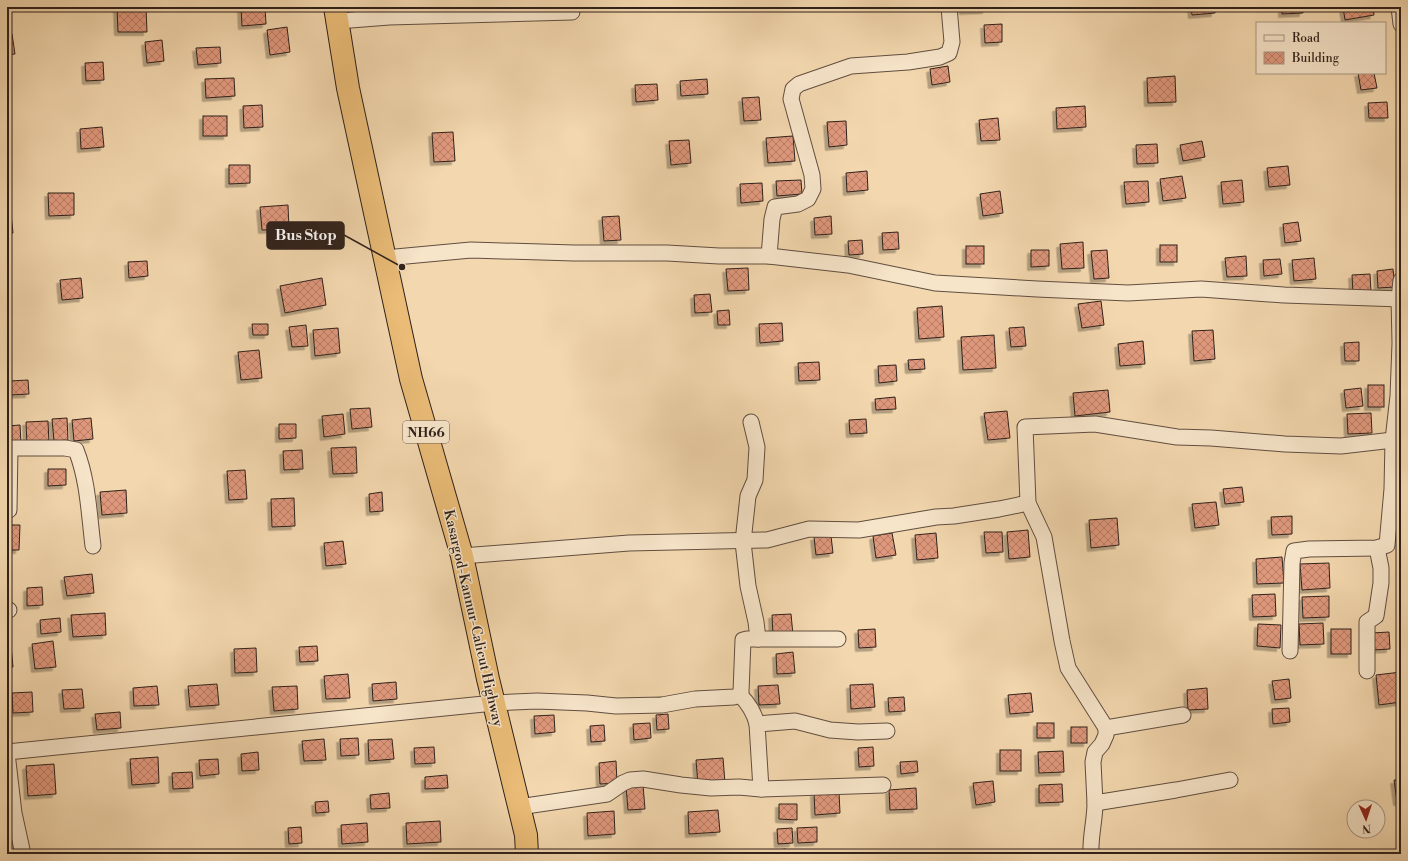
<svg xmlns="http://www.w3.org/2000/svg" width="1408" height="861" font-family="'Libre Bodoni',serif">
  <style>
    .building { fill: url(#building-cross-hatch); stroke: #2f211b; filter: url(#shadow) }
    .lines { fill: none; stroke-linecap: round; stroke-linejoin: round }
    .minor-casing { stroke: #604e40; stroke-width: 17 }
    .trunk-casing { stroke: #2f211b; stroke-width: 24 }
    .minor { stroke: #f7e5ca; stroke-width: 15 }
    .trunk { stroke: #eabc77; stroke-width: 22 }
    .labels { text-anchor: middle; stroke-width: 3; stroke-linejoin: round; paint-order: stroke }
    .shield { fill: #f7e5ca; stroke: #6b5c50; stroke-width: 1 }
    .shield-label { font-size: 13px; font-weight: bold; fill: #2f211b }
    .street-label { font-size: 14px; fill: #2f211b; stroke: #f7e5ca }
    .leader { fill: none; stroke: #2f211b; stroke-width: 1.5 }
    .callout-dot { fill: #2f211b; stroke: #f7e5ca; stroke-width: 1.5 }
    .callout { fill: #2f211b; stroke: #2f211b; stroke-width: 1.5 }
    .callout-label { font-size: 15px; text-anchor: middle; font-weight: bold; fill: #fff }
  </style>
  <defs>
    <pattern id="building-cross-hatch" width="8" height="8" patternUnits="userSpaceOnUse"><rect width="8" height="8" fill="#e0987c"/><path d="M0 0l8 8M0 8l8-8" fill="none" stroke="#b67c65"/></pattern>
    <filter id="shadow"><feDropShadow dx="-3.5" dy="3.5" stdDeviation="0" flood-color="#0004"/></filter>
  </defs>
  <rect width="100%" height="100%" fill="#f3d7ae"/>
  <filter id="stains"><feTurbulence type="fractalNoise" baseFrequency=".005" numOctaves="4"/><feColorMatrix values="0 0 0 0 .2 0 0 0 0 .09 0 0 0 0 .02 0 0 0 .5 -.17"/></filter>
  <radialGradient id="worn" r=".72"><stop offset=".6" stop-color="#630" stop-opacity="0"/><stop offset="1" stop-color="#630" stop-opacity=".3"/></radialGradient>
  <g class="building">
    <polygon points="117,7 146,7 147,32 118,32"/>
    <polygon points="241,7 265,7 266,24 242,26"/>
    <polygon points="963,7 986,7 986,10 963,11"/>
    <polygon points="1191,7 1215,7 1215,13 1192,15"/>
    <polygon points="1282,7 1303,7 1303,13 1282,14"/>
    <polygon points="1343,7 1373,7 1374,15 1345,20"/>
    <polygon points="1002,24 1002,42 985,43 984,25"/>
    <polygon points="287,27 290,52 270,55 267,30"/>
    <polygon points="7,34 12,34 15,54 7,55"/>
    <polygon points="162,40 164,61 147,63 145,42"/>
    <polygon points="220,47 221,63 198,65 196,48"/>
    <polygon points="103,62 104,80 86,81 85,63"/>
    <polygon points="948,66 950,82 932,85 930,69"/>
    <polygon points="1358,73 1374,73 1377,88 1361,90"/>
    <polygon points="1175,76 1176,102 1148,103 1147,78"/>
    <polygon points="234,78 235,96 206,98 205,79"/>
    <polygon points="707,79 708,94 681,96 680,81"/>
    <polygon points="657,84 658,100 636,102 635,85"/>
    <polygon points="759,97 761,120 744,121 742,98"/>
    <polygon points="1387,102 1388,118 1369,118 1368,103"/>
    <polygon points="262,105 263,127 244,128 243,106"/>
    <polygon points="1085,106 1086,127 1057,129 1056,108"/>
    <rect x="203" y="116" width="24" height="20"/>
    <polygon points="998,118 1000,140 981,141 979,120"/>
    <polygon points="846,121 847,145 829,147 827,122"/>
    <polygon points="102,127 104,147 81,149 80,129"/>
    <polygon points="453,132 455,161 434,162 432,133"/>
    <polygon points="793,136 795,161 768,163 766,138"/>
    <polygon points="689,140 691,163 671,165 669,141"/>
    <polygon points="1202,141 1205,157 1183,161 1180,145"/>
    <polygon points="1157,144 1158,163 1137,164 1136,145"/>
    <polygon points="229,165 250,165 250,183 229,184"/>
    <polygon points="1288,166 1290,185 1269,187 1267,168"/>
    <polygon points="867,171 868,190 847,192 846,173"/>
    <polygon points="1182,176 1186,198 1163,201 1160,179"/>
    <polygon points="801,180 802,194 777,196 776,181"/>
    <polygon points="1242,180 1244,202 1223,204 1221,182"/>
    <polygon points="1148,181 1149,202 1126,204 1124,182"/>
    <polygon points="762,183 763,201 741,203 740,184"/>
    <polygon points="1000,191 1003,213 983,216 980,194"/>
    <polygon points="48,193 74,193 74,215 49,216"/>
    <polygon points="288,205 289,229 262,230 260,207"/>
    <polygon points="7,214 11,214 13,233 7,234"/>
    <polygon points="619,216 621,240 604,241 602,217"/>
    <polygon points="831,216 832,234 815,235 814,218"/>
    <polygon points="1298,222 1301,241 1285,243 1283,224"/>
    <polygon points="898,232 899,249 883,250 882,233"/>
    <polygon points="862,240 863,254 849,255 848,241"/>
    <polygon points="1083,242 1084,268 1062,269 1060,244"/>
    <rect x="1160" y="245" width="17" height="17"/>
    <rect x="966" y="246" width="18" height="18"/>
    <polygon points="1031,250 1049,250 1049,266 1031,267"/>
    <polygon points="1107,250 1109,278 1094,279 1091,251"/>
    <polygon points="1246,256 1247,276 1227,277 1225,258"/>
    <polygon points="1314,258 1316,279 1294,281 1292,260"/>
    <polygon points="1280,259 1282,274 1264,276 1263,260"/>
    <polygon points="147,261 148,276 129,278 128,262"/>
    <polygon points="748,268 749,290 728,291 726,269"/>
    <polygon points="1393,269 1395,287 1378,288 1377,271"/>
    <polygon points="1370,274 1371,292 1353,293 1352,275"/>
    <polygon points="81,278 83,298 62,300 60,280"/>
    <polygon points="322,278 326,305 285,313 280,286"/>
    <polygon points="710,294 712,312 695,313 694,295"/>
    <polygon points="1101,301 1104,325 1082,328 1078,304"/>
    <polygon points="942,306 944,337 919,339 917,308"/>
    <polygon points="729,310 730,325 718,325 717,311"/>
    <polygon points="782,323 783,341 760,343 759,324"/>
    <polygon points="252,324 268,324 268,335 253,335"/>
    <polygon points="306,325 308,346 292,347 289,327"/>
    <polygon points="1024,327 1026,346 1011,347 1009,328"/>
    <polygon points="338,328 340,353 315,356 313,330"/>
    <polygon points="1213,330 1215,359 1194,361 1192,331"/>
    <polygon points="994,335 996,368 963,370 961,337"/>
    <polygon points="1143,341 1145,364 1120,366 1118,344"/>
    <polygon points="1359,342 1359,361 1345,361 1344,343"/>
    <polygon points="259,350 262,378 241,380 238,352"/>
    <polygon points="924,359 925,369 909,370 908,360"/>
    <polygon points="819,362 820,380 799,381 798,363"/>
    <polygon points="896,365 897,381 879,383 878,366"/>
    <polygon points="28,380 29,394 10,395 10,381"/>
    <rect x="1368" y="385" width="16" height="22"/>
    <polygon points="1361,388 1363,406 1346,408 1344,390"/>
    <polygon points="1108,390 1110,412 1075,416 1073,393"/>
    <polygon points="895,397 896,409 876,410 875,399"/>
    <polygon points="370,408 372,427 352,429 350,409"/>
    <polygon points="1007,411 1010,438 988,440 984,413"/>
    <polygon points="1371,413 1372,433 1348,434 1347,414"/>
    <polygon points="343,414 345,434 324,437 322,416"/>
    <polygon points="67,418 68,440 54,441 52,419"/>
    <polygon points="91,418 93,439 74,441 72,420"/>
    <polygon points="866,419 867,433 850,434 849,420"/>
    <polygon points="48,421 49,444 27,445 26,422"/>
    <polygon points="279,424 296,424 296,438 279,439"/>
    <polygon points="20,425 21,444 7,444 7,426"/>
    <polygon points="356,447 357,473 333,474 331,448"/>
    <polygon points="302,450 303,469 284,470 283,451"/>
    <polygon points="48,469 66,469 66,485 48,486"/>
    <polygon points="245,470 247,499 229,500 227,471"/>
    <polygon points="1242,487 1244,502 1225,504 1223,489"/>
    <polygon points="126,490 127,513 102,515 100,492"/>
    <polygon points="382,492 383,511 370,512 369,494"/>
    <polygon points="294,498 295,526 272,527 271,499"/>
    <polygon points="1216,502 1219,525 1195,528 1192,504"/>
    <polygon points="1292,516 1292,534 1272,535 1271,517"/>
    <polygon points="1117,518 1119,545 1091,548 1089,520"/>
    <polygon points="7,525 20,525 19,550 7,550"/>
    <polygon points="1028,530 1030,557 1009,559 1007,532"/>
    <polygon points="984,532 1002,532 1003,552 986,553"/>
    <polygon points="892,533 896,555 876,558 873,536"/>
    <polygon points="936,533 938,558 917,560 915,535"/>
    <polygon points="831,536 833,553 816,555 814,537"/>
    <polygon points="343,541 346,564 326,566 324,543"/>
    <polygon points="1282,557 1284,583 1257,584 1256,559"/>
    <polygon points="1329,563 1330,588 1302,590 1300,564"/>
    <polygon points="92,574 94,593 67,596 64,577"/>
    <polygon points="42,587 43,605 27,606 27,588"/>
    <polygon points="1275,594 1276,616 1253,617 1252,595"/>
    <polygon points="1329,596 1329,617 1303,618 1302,597"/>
    <polygon points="105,613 106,635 73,637 71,615"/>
    <polygon points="791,614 793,635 773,636 772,615"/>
    <polygon points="60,618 61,632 41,634 40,620"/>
    <polygon points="1323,623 1324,644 1300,645 1299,624"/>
    <polygon points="1258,624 1281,625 1280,648 1257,646"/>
    <polygon points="875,629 876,647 859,648 858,630"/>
    <rect x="1331" y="629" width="20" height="25"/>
    <polygon points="1389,632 1390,649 1373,650 1372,633"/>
    <polygon points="53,641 56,667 35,669 32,644"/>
    <polygon points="7,646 11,646 13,667 7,668"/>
    <polygon points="317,646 318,661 300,662 299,647"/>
    <polygon points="256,648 257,672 235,673 234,649"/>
    <polygon points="793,652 795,673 777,674 776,654"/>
    <polygon points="1401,672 1401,702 1379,705 1376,675"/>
    <polygon points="348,674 350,698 326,699 324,676"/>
    <polygon points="1289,679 1291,698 1275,700 1272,681"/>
    <polygon points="396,682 397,699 373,701 372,684"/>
    <polygon points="217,684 219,705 190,707 188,686"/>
    <polygon points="873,684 875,707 851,709 850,685"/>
    <polygon points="778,685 780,704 759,705 758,686"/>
    <polygon points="157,686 159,705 134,706 133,688"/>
    <polygon points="297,686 298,709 274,711 272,687"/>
    <polygon points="1207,688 1208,709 1188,710 1187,690"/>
    <polygon points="82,689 84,708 64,709 62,690"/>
    <polygon points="32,692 33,712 13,713 12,693"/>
    <polygon points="1031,693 1033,712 1010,714 1008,695"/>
    <polygon points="904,697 905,711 889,712 888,698"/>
    <polygon points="1289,708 1290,722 1273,724 1272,709"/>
    <polygon points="120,712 121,728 97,730 95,714"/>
    <polygon points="668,714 669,729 657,730 656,715"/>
    <polygon points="554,715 555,732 535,734 534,716"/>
    <polygon points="650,723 651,738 634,740 633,724"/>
    <rect x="1037" y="723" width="17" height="15"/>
    <polygon points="604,725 605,741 591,742 590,726"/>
    <rect x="1071" y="727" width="16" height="16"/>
    <polygon points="358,738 359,755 341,756 340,739"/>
    <polygon points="324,739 326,760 304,761 302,741"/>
    <polygon points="392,739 394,759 369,761 368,740"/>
    <polygon points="434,747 435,763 415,764 414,748"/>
    <polygon points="873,747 874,766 859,767 858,748"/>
    <rect x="1000" y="750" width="21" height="21"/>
    <polygon points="1063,751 1064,772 1039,773 1038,752"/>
    <polygon points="258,752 259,770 242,771 241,754"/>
    <polygon points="158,757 159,783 132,785 130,759"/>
    <polygon points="723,758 725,783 698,785 696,760"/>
    <polygon points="218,759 219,774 200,776 199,760"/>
    <polygon points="616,761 617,783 600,784 599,763"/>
    <polygon points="917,761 918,772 901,774 900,762"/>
    <polygon points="54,764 56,794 28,796 26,766"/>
    <polygon points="192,772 193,788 173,789 172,773"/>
    <polygon points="447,775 448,788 425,789 425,777"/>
    <polygon points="1394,780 1401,780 1401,802 1397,802"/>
    <polygon points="993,781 995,802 976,805 973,783"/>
    <polygon points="1062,784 1063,802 1039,803 1039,785"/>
    <polygon points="643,785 645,809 628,810 626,786"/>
    <polygon points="916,788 917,809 890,810 889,790"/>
    <polygon points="839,792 840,813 815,815 814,793"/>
    <polygon points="389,793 390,808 371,809 370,795"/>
    <polygon points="328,801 329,812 316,813 315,802"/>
    <polygon points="779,804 797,804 797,820 779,819"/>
    <polygon points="718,810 720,832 689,834 688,812"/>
    <polygon points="614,811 615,834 588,836 587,813"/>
    <polygon points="440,821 441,842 407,844 406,823"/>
    <polygon points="367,823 368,842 342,844 341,825"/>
    <polygon points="301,827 302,843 289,844 288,828"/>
    <polygon points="817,827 817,842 798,843 797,828"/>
    <polygon points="792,828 793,843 778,844 777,829"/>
    <polygon points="786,849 787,854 775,854 775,850"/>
  </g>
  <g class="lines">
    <g class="minor-casing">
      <g id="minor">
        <polyline points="1399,7 1401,24"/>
        <polyline points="338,21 389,17 572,12"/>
        <polyline points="769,256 772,219 775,207 798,204 808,199 813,189 812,175 791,99 793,89 799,84 851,66 908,62 940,57 949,53 952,42 949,7"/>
        <polyline points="385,258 471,250 574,253 667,253 719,256 769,256 848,265 935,283 1037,289 1128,293 1201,289 1284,295 1401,299"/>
        <polyline points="751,422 757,447 755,480 748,496 743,542 748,586 756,622 758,639"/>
        <path d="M7,448H65L76,450C88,480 89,514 93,546"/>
        <polyline points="9,510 10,448"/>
        <polyline points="462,556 629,543 767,540 809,529 859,530 936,517 954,516 999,509 1028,503"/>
        <polyline points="7,610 9,610"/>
        <polyline points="1290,651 1292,563 1294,551 1309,549 1377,548 1387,545 1392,489 1393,440 1398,396 1400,343 1399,299 1401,280"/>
        <polyline points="1367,671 1367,622 1376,616 1381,583 1381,568 1377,548"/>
        <path d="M740,695C749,704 754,712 757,724"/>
        <polyline points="1183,715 1106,728 1068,668 1062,641 1044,537 1028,503 1025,427 1095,424 1177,437 1211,438 1285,444 1341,446 1393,440"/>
        <polyline points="1106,728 1106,735 1102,744 1095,752 1093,762 1095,803 1176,790 1230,780"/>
        <polyline points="7,752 494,703 537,701 587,703 616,706 662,705 695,699 734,697 740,695 741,692 743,640 747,639 838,639"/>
        <polyline points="7,753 14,813 23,854"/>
        <polyline points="761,789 757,724 795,721 830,730 858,732 887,731"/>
        <polyline points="519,807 607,794 623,783 630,780 643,779 681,785 711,788 739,787 761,789 883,785"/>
        <path d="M1091,854C1090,837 1095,820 1095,803"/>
      </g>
    </g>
    <g class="trunk-casing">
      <polyline id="trunk" points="335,7 348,88 411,379 462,556 488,679 526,835 527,854"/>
    </g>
    <use href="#minor" class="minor"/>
    <use href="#trunk" class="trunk"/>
  </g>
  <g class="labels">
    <rect class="shield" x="403" y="421" width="46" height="22" rx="3"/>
    <g class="shield-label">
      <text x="426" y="437">NH66</text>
    </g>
    <g class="street-label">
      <text transform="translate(474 618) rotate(77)" y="5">Kasargod-Kannur-Calicut Highway</text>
    </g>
  </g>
  <path class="leader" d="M402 267L344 235"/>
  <circle class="callout-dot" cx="402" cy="267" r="4"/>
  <rect class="callout" x="267" y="222" width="77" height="27" rx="4"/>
  <g class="callout-label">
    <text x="306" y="240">Bus Stop</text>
  </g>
  <rect width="1408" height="861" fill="none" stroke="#f3d7ae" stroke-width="24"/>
  <rect x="8" y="8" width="1392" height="845" fill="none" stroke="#2f211b" stroke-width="2"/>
  <rect x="12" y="12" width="1384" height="837" fill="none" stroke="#2f211b"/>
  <rect x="1256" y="22" width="130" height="52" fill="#f7e5ca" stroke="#a79784"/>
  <rect x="1264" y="35" width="20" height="6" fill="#f7e5ca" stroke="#a79784"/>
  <text x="1292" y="42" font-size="12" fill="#2f211b">Road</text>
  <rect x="1264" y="52" width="20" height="12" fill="url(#building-cross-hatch)" stroke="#a79784"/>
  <text x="1292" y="62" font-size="12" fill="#2f211b">Building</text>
  <g transform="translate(1366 819) rotate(177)"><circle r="19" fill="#f7e5ca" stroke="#a79784"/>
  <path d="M0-3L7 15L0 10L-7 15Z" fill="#8f2418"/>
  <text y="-6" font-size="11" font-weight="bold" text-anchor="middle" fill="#2f211b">N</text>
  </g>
  <rect width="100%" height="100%" filter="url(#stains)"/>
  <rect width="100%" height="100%" fill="url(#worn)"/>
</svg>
